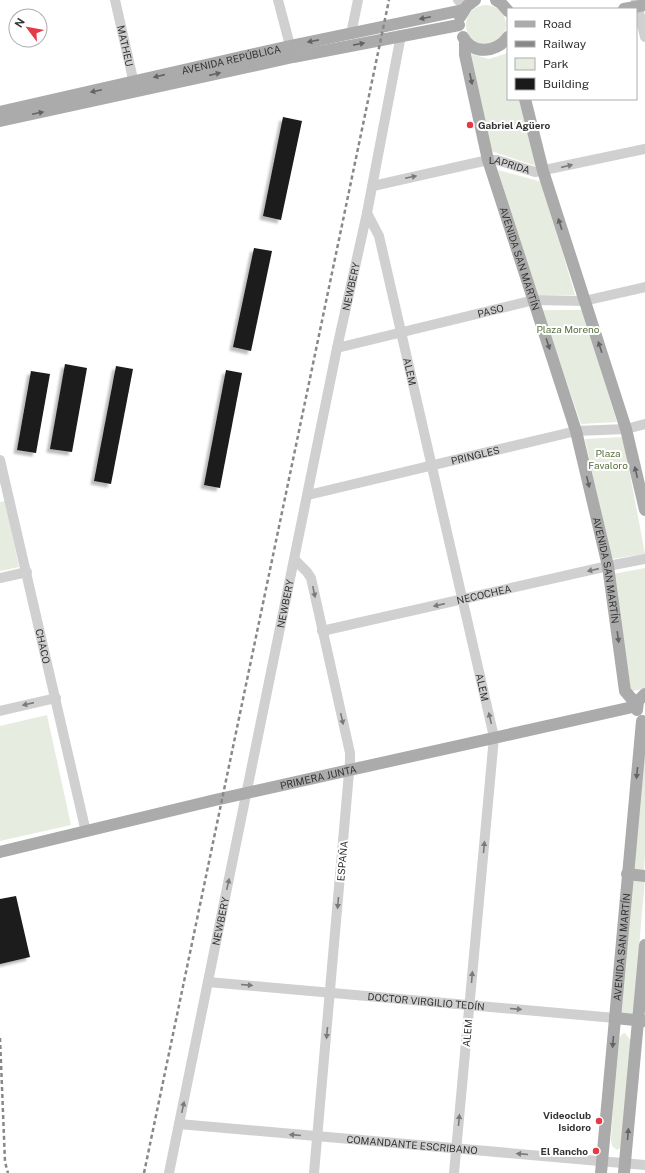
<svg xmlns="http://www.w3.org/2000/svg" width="645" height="1173" font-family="'Public Sans',sans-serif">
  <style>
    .green { fill: #e6ecdf }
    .building { fill: #1a1a1a; filter: url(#shadow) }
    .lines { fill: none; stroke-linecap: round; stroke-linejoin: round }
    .minor { stroke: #d0d0d0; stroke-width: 10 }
    .major { stroke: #ababab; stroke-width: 12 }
    .rail { stroke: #888; stroke-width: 2.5; stroke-dasharray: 4 3; stroke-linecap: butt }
    .oneway { fill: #636363 }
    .oneway2 { fill: #7a7a7a }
    .poi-dot { fill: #e63946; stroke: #fff; stroke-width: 1.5 }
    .labels { text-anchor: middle; stroke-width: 4; stroke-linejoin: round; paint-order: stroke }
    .street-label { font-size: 10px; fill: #333; stroke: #fff }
    .poi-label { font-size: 10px; font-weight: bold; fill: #333; stroke: #fff; text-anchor: end }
    .park-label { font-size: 10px; fill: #56703f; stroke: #fff }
  </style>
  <defs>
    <filter id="shadow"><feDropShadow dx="-3.5" dy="3.5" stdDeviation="1" flood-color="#0004"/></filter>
  </defs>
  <rect width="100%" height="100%" fill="#fff"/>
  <g class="green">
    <circle cx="486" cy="25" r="20"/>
    <polygon points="508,53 508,99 520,99 536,166 491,151 471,54 489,59"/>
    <polygon points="498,170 542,182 575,295 536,295"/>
    <polygon points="542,310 582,310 617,422 581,424"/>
    <polygon points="623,437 645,554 611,559 585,439"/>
    <polygon points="5,501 19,567 0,571 0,502"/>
    <polygon points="645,568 645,689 631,691 613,574"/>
    <polygon points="47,715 71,825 0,841 0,726"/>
    <polygon points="645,744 645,855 644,870 633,869"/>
    <polygon points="630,877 645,878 633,1017 617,1015"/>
    <polygon points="625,1033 631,1041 622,1147 617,1150 612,1146 611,1140 617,1042 622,1034"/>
  </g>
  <g class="building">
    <polygon points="283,117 302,121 281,220 263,216"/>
    <polygon points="254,248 272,251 251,351 233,347"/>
    <polygon points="65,364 87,368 72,452 50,449"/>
    <polygon points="116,366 133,369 111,484 94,481"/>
    <polygon points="226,370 242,373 220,488 204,485"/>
    <polygon points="31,371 50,374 36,453 17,450"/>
    <polygon points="16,896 30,957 0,964 0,899"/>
  </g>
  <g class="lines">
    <g class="minor">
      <path id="s1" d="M115,0L135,88"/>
      <polyline points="278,0 292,53"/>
      <polyline points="458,0 467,6"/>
      <polyline points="636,0 645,37"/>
      <polyline points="351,34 358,0"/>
      <path id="s2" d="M373,186L488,160H497L535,172L645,149"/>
      <path id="s3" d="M367,213L379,236L494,737L454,1173"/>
      <path id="s4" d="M337,348L534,300L584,301L645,287"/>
      <path id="s5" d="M0,460L86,832"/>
      <path id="s6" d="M308,495L576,431L626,429L645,424"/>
      <polyline points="295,560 307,572 311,578 350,753 350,761 314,1173"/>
      <polyline points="0,578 27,572"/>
      <path id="s7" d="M322,631L608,566L645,559"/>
      <polyline points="0,711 56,698"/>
      <path id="s8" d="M208,982L615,1018"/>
      <path id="s9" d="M179,1124L645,1165"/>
      <path id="s10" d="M169,1173L337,348L367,213L401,35"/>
    </g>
    <g class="major">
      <polyline points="496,0 501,3 508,11"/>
      <polyline points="624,9 645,5"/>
      <polyline points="460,17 467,6 475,0"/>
      <path d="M463,37C473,56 497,52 508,37"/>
      <path id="s11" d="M465,41V55L488,160L576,431L608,566L625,691L637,705"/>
      <polyline points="525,99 543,171 626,429 645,510"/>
      <path id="s12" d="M0,112L290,46L463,10"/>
      <polyline points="0,121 293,57 459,25"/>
      <polyline points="637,710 638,701 645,694"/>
      <path id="s13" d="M0,852L215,800L637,706"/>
      <polyline points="627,874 645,876"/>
      <polyline points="615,1018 645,1021"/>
      <path id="s14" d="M601,1173L642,721"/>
      <polyline points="624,1173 645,945"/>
    </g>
    <g class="rail">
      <polyline points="0,1038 5,1162 8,1173"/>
      <polyline points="144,1173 389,0"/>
    </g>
  </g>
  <defs><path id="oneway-solid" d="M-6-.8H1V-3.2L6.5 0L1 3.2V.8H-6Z"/></defs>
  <g class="oneway">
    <use href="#oneway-solid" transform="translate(425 18) rotate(168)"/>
    <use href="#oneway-solid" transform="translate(313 41) rotate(169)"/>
    <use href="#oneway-solid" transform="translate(359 44) rotate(-11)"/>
    <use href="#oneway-solid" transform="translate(215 74) rotate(-13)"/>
    <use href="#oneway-solid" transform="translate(159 76) rotate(167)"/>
    <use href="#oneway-solid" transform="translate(471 79) rotate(78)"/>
    <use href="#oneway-solid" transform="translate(96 91) rotate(168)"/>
    <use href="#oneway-solid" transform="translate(38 113) rotate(-12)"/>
    <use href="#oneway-solid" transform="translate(560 224) rotate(-108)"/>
    <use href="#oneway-solid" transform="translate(548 344) rotate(72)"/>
    <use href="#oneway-solid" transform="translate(600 347) rotate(-108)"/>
    <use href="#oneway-solid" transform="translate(636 472) rotate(-103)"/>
    <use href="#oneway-solid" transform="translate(588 482) rotate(77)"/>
    <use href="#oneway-solid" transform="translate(618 637) rotate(82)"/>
    <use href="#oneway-solid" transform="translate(637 773) rotate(96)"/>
    <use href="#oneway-solid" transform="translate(613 1042) rotate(95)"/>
    <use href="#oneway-solid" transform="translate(628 1134) rotate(-85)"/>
  </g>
  <g class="oneway2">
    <use href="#oneway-solid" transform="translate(567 166) rotate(-13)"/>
    <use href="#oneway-solid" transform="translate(411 177) rotate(-12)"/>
    <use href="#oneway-solid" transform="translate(593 570) rotate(167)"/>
    <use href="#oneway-solid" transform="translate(314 592) rotate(78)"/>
    <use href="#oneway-solid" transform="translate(439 605) rotate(167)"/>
    <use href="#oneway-solid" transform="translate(28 704) rotate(167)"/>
    <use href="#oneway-solid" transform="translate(490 718) rotate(-103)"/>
    <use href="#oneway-solid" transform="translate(342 719) rotate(77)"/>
    <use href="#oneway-solid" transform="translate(484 847) rotate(-85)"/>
    <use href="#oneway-solid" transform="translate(228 884) rotate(-78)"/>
    <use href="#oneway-solid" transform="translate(338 903) rotate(95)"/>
    <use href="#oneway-solid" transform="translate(472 977) rotate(-85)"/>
    <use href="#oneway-solid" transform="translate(247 985) rotate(5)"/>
    <use href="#oneway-solid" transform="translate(516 1009) rotate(5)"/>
    <use href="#oneway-solid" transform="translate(327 1033) rotate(95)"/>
    <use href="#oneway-solid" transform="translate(183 1107) rotate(-78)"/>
    <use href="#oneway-solid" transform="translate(459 1120) rotate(-85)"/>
    <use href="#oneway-solid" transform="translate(295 1135) rotate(-175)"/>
    <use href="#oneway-solid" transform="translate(522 1154) rotate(-175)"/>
  </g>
  <g class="poi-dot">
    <circle cx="470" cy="125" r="4"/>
    <circle cx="599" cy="1121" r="4"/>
    <circle cx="596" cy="1151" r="4"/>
  </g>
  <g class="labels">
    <g class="street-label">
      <text dy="4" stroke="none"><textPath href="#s1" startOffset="47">MATHEU</textPath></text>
      <text dy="4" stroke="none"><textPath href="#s12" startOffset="237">AVENIDA REPÚBLICA</textPath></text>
      <text dy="4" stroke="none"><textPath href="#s2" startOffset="140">LAPRIDA</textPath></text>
      <text dy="4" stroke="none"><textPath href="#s11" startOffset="225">AVENIDA SAN MARTÍN</textPath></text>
      <text dy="4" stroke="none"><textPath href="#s10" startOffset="905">NEWBERY</textPath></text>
      <text dy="4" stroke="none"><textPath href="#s4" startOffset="158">PASO</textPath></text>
      <text dy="4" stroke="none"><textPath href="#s3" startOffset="165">ALEM</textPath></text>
      <text dy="4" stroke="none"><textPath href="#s6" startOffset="172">PRINGLES</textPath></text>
      <text dy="4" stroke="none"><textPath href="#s11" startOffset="549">AVENIDA SAN MARTÍN</textPath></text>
      <text dy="4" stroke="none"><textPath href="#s7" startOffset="166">NECOCHEA</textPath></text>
      <text dy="4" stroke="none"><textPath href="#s10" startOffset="581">NEWBERY</textPath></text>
      <text dy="4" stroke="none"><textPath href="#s5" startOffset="191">CHACO</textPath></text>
      <text dy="4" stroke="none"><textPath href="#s3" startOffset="489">ALEM</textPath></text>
      <text dy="4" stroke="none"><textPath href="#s13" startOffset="327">PRIMERA JUNTA</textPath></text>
      <text transform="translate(342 861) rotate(-85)" y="4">ESPAÑA</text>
      <text dy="4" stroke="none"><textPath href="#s10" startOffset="257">NEWBERY</textPath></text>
      <text dy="4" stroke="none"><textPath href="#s14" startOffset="227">AVENIDA SAN MARTÍN</textPath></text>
      <text dy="4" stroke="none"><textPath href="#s8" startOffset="219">DOCTOR VIRGILIO TEDÍN</textPath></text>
      <text transform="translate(467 1033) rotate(-85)" y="4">ALEM</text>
      <text dy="4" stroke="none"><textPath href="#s9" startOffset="234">COMANDANTE ESCRIBANO</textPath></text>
    </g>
    <g class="poi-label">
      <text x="478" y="129" text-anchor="start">Gabriel Agüero</text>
      <text x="591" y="1119">Videoclub<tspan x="591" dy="12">Isidoro</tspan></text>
      <text x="588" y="1155">El Rancho</text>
    </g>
    <g class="park-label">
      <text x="568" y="333">Plaza Moreno</text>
      <text x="608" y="457">Plaza<tspan x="608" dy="12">Favaloro</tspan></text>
    </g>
  </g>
  <rect x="507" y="8" width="130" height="92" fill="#ffffff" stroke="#adadad"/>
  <rect x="515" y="21" width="20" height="6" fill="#ababab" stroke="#adadad"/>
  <text x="543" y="28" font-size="12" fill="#333333">Road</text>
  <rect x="515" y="41" width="20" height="6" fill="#888888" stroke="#adadad"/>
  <text x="543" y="48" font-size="12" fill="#333333">Railway</text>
  <rect x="515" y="58" width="20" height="12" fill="#e6ecdf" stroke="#adadad"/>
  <text x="543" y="68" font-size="12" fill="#333333">Park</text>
  <rect x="515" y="78" width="20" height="12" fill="#1a1a1a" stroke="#adadad"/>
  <text x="543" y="88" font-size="12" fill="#333333">Building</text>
  <g transform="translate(28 28) rotate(302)"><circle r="19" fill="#ffffff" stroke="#adadad"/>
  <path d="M0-3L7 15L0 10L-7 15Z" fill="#e63946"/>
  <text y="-6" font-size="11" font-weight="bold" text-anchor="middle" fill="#333333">N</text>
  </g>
</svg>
